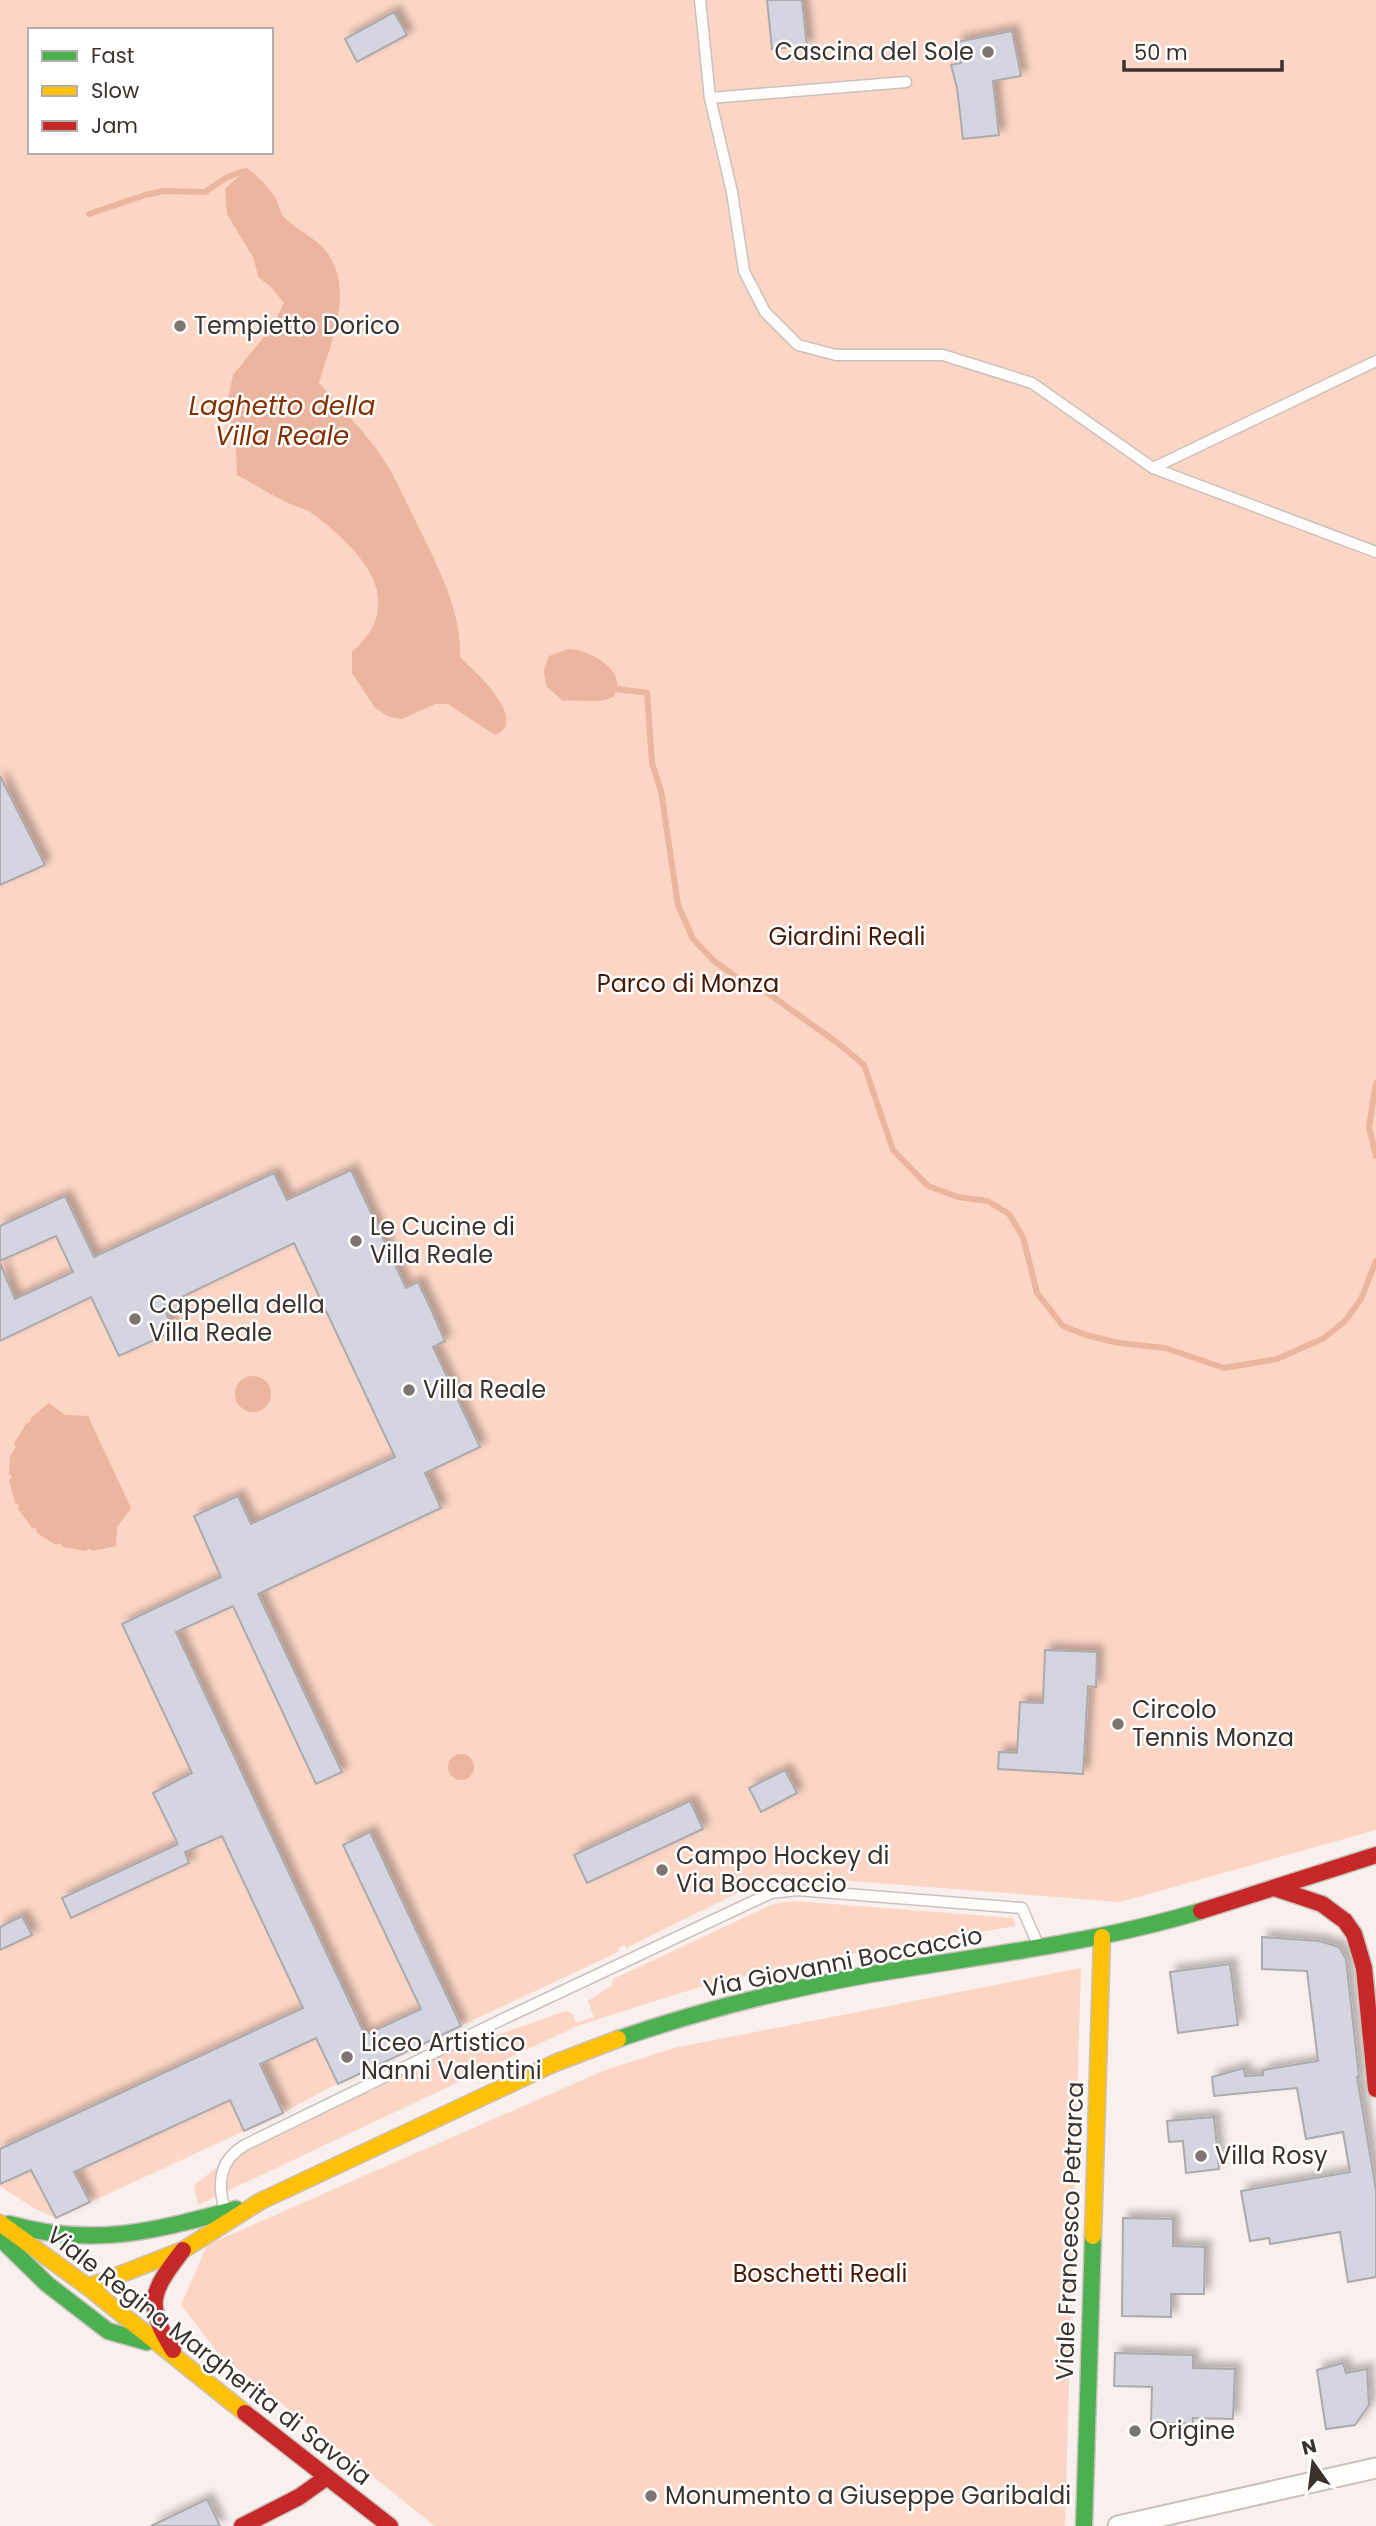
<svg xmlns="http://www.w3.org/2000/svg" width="1376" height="2526" font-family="Poppins,sans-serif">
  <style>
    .green { fill: #fcd5c5; fill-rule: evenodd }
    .water { fill: #ecb59f }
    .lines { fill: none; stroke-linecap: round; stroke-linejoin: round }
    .stream { stroke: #ecb59f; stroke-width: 6 }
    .building { fill: #d4d5e0; stroke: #acaaac; stroke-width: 2; filter: url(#shadow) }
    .lane-casing { stroke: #cac1bd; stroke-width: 13 }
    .street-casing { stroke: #cac1bd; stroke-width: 23 }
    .fast-casing { stroke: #cac1bd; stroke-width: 19 }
    .slow-casing { stroke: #cac1bd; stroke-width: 19 }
    .jam-casing { stroke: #cac1bd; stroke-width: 19 }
    .lane { stroke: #fefdfc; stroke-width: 10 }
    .street { stroke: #fefdfc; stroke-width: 19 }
    .fast { stroke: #4caf50; stroke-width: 16 }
    .slow { stroke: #ffc107; stroke-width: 16 }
    .jam { stroke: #c62828; stroke-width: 16 }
    .poi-dot { fill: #7e7470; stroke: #fff; stroke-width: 2.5 }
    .labels { text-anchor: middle; stroke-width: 5; stroke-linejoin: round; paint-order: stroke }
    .poi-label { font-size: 24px; fill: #3b312d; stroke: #fff; text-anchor: start }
    .park-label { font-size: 24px; fill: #471904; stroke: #fff }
    .street-label { font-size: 24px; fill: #3b312d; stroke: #fff }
    .water-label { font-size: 26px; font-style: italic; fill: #853000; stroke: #fff }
  </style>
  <defs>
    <filter id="shadow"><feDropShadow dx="6" dy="-6" stdDeviation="3.5" flood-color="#0004"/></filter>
  </defs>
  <rect width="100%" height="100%" fill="#f9f0ed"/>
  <g class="green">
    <path d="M0,0H1376V1830L1120,1902L774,1875L626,1948L624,1945L618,1948L619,1951L610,1956L338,2083L283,2113L56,2218L35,2209L0,2186ZM30,30H271V152H30Z"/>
    <polygon points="794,1901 1013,1918 1016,1926 809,1961 693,1989 577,2026 198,2205 194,2185 241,2149 481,2035 503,2033 566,2011 572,2013 576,2023 594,2017 588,2001 612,1985 613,1979 773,1904"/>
    <polygon points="1081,1968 1065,2526 435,2526 218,2353 181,2305 207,2245 605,2070 674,2048"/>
  </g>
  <g class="water">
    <path d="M250,170C260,179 270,188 276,199C279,205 280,213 285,218C298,232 320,239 330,257C353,295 330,345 319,383C341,409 367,433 385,462C397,480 405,500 415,520C435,561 462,609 460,657C472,669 531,720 495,735L448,704H435L402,719L389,717L375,708L352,673V652C411,600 359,549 313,514C305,508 293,506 284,501C268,493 252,483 237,475L236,449L227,404L233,375L272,327L284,303L271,287L258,277L254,259L227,214L225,189L240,175Z"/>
    <path d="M568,649C589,649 631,672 613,697C596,705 580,699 563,701L546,686L544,670L549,656Z"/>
    <circle cx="253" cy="1394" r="18"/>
    <path d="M49,1403L65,1415L88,1416C103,1449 116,1475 131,1508L117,1527L116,1546L93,1551L89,1549L86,1551L63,1547L60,1543L56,1545L37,1533L36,1528H32L18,1509L19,1505L15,1503L9,1480L12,1477L9,1473L10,1456L16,1447L14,1443L26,1424L30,1422L31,1418Z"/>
    <circle cx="461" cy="1767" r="13"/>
  </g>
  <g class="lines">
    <g class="stream">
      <path d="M89,214L145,195L164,191L205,192C219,183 228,174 246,171"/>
      <path d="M611,686C619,692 636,690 647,693L652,763L661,791L678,905L693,939L714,961L743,982L765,991L839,1044L864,1065L893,1150L928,1186L958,1197L988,1201L1009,1214L1023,1237L1037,1293L1063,1326L1086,1335L1119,1343L1165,1348L1224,1368L1277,1359L1324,1338L1345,1321L1361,1299L1376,1261"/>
      <polyline points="1376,1083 1369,1127 1376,1156"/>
    </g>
  </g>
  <g class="building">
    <polygon points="767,0 802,0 807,46 772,49"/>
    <polygon points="394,12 407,35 357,62 345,39"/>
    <polygon points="1012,31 1021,76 993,81 999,135 963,139 957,88 951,65 961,63 957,42"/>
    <polygon points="0,776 45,865 0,885"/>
    <polygon points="351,1170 406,1288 418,1282 431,1309 445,1341 433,1347 480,1447 425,1473 441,1508 258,1594 342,1772 316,1784 233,1606 176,1632 365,2035 421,2009 343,1845 370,1832 461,2026 338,2084 316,2038 260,2064 283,2113 244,2131 230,2100 74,2172 90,2202 56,2218 31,2170 0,2184 0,2149 303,2008 222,1836 185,1852 189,1863 71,1918 62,1898 178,1844 153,1793 192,1773 122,1624 221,1577 194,1516 238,1496 251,1524 395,1457 294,1243 163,1306 174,1331 119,1356 91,1297 0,1341 0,1263 15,1299 73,1272 56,1236 0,1261 0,1226 65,1196 94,1257 274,1173 287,1200"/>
    <polygon points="1045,1650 1097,1652 1096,1687 1088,1686 1083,1774 998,1769 999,1752 1017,1753 1020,1702 1043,1703"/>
    <polygon points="785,1770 797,1793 761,1812 749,1788"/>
    <polygon points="690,1801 703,1829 587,1883 574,1855"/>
    <polygon points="22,1916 32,1935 0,1950 0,1927"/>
    <polygon points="1262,1937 1319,1941 1339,1947 1346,1959 1359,2077 1357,2077 1376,2190 1376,2277 1348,2282 1340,2232 1270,2244 1269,2238 1250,2241 1241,2191 1350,2172 1343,2132 1306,2139 1297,2088 1214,2096 1212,2077 1244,2068 1245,2076 1263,2075 1263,2070 1318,2061 1307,1971 1262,1969"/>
    <polygon points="1230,1964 1238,2025 1178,2033 1170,1972"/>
    <polygon points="1214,2117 1219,2169 1186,2173 1183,2141 1169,2142 1167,2121"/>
    <polygon points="1123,2218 1173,2219 1173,2246 1205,2247 1204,2294 1171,2294 1171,2317 1122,2316"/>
    <polygon points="1115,2353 1193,2355 1193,2368 1235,2369 1233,2419 1193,2418 1193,2424 1151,2422 1152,2387 1114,2386"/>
    <polygon points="1343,2363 1346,2373 1367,2369 1369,2405 1355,2425 1326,2429 1317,2370"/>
    <polygon points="207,2499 220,2526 151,2526"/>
  </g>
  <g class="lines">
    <g class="lane-casing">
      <g id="lane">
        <polyline points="700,0 710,98 732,192 744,271 765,312 798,345 836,355 943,355 1032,383 1153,468 1376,552"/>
        <polyline points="710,98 906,82"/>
        <polyline points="1153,468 1376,361"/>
        <path d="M225,2210C217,2184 219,2160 245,2145L501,2020L771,1893L797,1890L1022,1908L1039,1947"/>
      </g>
    </g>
    <g class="street-casing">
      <polyline id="street" points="1118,2526 1376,2468"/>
    </g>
    <g class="fast-casing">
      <g id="fast">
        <path d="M618,2039C699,2011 782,1990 866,1975C979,1956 1091,1944 1201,1911"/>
        <path d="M9,2224C93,2248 154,2231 236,2209"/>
        <polyline points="1,2239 47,2284 108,2331 147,2342"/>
        <polyline points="1084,2526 1093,2236"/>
      </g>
    </g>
    <g class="slow-casing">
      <g id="slow">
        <polyline points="0,2223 88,2287 245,2413"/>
        <polyline points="1093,2236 1102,1937"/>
        <polyline points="88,2287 183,2250 261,2201 555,2063 618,2039"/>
      </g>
    </g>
    <g class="jam-casing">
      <g id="jam">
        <polyline points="1274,1888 1322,1904 1345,1921 1354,1934 1364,1968 1376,2089"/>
        <polyline points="1201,1911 1376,1855"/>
        <path d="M173,2350C144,2303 151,2292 183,2250"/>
        <polyline points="245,2413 390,2526"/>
        <polyline points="242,2526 299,2497 327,2477"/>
      </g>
    </g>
    <use href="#lane" class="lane"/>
    <use href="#street" class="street"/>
    <use href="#fast" class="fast"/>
    <use href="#slow" class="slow"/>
    <use href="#jam" class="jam"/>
  </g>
  <g class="poi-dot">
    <circle cx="988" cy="52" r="7"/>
    <circle cx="180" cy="326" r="7"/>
    <circle cx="356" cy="1241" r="7"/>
    <circle cx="135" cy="1319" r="7"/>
    <circle cx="409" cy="1390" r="7"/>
    <circle cx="1118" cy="1724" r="7"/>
    <circle cx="662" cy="1870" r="7"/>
    <circle cx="347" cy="2057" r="7"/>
    <circle cx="1201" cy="2156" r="7"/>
    <circle cx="1135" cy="2431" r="7"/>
    <circle cx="651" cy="2496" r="7"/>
  </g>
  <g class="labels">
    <g class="poi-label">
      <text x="974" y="60" text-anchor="end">Cascina del Sole</text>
      <text x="194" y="334">Tempietto Dorico</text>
      <text x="370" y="1235">Le Cucine di<tspan x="370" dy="28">Villa Reale</tspan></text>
      <text x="149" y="1313">Cappella della<tspan x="149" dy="28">Villa Reale</tspan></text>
      <text x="423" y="1398">Villa Reale</text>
      <text x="1132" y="1718">Circolo<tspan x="1132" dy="28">Tennis Monza</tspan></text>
      <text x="676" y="1864">Campo Hockey di<tspan x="676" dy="28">Via Boccaccio</tspan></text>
      <text x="361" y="2051">Liceo Artistico<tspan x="361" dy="28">Nanni Valentini</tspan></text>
      <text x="1215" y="2164">Villa Rosy</text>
      <text x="1149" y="2439">Origine</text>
      <text x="665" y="2504">Monumento a Giuseppe Garibaldi</text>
    </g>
    <g class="park-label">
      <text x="847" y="945">Giardini Reali</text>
      <text x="688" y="992">Parco di Monza</text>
      <text x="820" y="2282">Boschetti Reali</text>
    </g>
    <g class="street-label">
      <text transform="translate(843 1962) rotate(-11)" y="8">Via Giovanni Boccaccio</text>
      <text transform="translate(1070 2231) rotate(-88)" y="8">Viale Francesco Petrarca</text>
      <text transform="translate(209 2356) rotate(38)" y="8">Viale Regina Margherita di Savoia</text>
    </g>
    <g class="water-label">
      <text x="282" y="415">Laghetto della<tspan x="282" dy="30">Villa Reale</tspan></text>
    </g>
  </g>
  <rect x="28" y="28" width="245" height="126" fill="#ffffff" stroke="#b1adab" stroke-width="2"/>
  <rect x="42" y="51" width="35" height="10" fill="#4caf50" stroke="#b1adab" stroke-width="2"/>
  <text x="91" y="63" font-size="21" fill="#3b312d">Fast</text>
  <rect x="42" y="86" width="35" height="10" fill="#ffc107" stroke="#b1adab" stroke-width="2"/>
  <text x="91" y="98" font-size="21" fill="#3b312d">Slow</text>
  <rect x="42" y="121" width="35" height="10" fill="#c62828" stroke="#b1adab" stroke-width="2"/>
  <text x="91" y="133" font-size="21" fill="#3b312d">Jam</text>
  <g transform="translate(1313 2463) rotate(346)" stroke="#ffffff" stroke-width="5" paint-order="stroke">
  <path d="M0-5L12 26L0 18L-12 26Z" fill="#3b312d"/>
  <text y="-10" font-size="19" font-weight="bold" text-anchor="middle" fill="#3b312d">N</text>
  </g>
  <path d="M1124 60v10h158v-10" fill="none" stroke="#3b312d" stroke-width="3.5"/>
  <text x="1134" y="60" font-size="21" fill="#3b312d" stroke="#ffffff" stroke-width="5" paint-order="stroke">50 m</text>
</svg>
